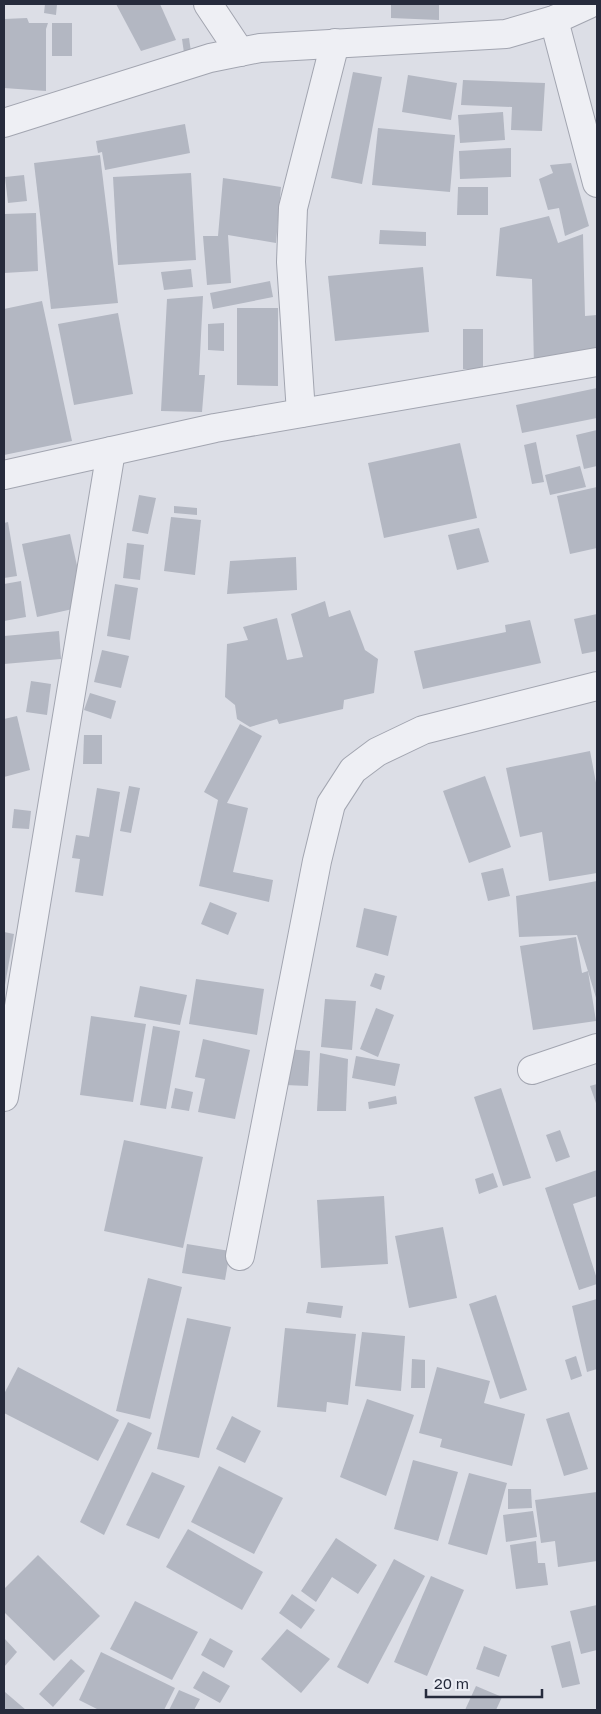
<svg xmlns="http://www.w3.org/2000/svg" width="601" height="1714" font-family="'Golos Text',sans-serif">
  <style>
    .building { fill: #b3b7c2 }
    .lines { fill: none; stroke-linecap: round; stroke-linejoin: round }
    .minor-casing { stroke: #a2a5b0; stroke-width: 30 }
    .minor { stroke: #eeeff4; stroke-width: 28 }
  </style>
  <rect width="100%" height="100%" fill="#dcdee6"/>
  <g class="building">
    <polygon points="45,4 57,4 56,15 44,13"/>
    <polygon points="116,4 160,4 176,40 141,51"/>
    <polygon points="391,4 439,4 439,20 391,18"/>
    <polygon points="27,18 29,23 48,23 46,29 46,91 4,88 4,19"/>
    <rect x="52" y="23" width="20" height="33"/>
    <polygon points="189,38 191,52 184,53 182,39"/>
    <polygon points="353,72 382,77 362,184 331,178"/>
    <polygon points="408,75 457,83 451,120 402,112"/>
    <polygon points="463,80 545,83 542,131 511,130 512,107 461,105"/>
    <polygon points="503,112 505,140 460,143 458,115"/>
    <polygon points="185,124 190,153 105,170 102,152 98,153 96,141"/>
    <polygon points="378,128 455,135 450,192 372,185"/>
    <polygon points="511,148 511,177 460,179 459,151"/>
    <polygon points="100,155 118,303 51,309 34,163"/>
    <polygon points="571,163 589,226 565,236 559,208 548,210 539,179 553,173 550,165"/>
    <polygon points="191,173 196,260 118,265 113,177"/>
    <polygon points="24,175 27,201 8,203 5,177"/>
    <polygon points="223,178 281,187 276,243 228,235 231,283 207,285 203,236 218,236"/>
    <polygon points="458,187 488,187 488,215 457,215"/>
    <polygon points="36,213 38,271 4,273 4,214"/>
    <polygon points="549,216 558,243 583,234 585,316 597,315 597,351 534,366 532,279 496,276 500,228"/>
    <polygon points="380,230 426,232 426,246 379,244"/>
    <polygon points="423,267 429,332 335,341 328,276"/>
    <polygon points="191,269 193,287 164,290 161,272"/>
    <polygon points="270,281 273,297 213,309 210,293"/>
    <polygon points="203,296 199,375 205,375 202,412 161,411 167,299"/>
    <polygon points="42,301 72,441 4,455 4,309"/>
    <polygon points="237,308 278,308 278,386 237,385"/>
    <polygon points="118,313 133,394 74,405 58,324"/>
    <polygon points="224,323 224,351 208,350 208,324"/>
    <rect x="463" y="329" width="20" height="40"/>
    <polygon points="597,388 597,418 522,433 516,405"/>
    <polygon points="597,430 597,466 584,469 576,435"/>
    <polygon points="536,442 544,482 532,484 524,445"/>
    <polygon points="460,443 477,518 384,538 368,463"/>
    <polygon points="580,466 586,487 550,495 545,475"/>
    <polygon points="597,487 597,548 570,554 557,496"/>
    <polygon points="139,495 156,498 148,534 132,531"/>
    <polygon points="174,506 197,508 197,515 174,513"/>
    <polygon points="171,517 201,520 195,575 164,571"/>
    <polygon points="8,522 17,576 4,578 4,523"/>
    <polygon points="479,528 489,562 457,570 448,535"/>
    <polygon points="70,534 86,606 37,617 22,544"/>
    <polygon points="127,543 144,545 140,580 123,578"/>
    <polygon points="296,557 297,590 227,594 230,561"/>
    <polygon points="21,581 26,617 4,621 4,584"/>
    <polygon points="115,584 138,588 130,640 107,636"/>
    <polygon points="325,601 329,617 350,610 365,650 378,659 374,693 344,700 343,709 279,724 277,719 250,727 237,719 235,705 225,697 227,644 248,640 243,627 277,618 287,660 303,657 291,614"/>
    <polygon points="597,614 597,651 582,654 574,619"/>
    <polygon points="530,620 541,663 423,689 414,651 506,632 505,625"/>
    <polygon points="59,631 61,659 4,664 4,636"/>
    <polygon points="102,650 129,656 121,688 94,682"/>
    <polygon points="31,681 51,684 47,715 26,712"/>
    <polygon points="90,693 116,701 111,719 84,710"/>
    <polygon points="17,716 30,770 4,777 4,719"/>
    <polygon points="240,724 262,736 227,803 248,808 233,872 273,880 269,902 199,886 218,800 204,792"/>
    <polygon points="84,735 102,735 102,764 83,764"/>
    <polygon points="590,751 597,788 597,873 549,881 542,832 520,837 506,768"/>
    <polygon points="485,776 511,847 469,863 443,791"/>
    <polygon points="129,786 140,788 131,833 120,831"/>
    <polygon points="97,788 120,792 103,896 75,892 80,859 72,858 76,835 89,837"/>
    <polygon points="14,809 31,811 29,829 12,828"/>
    <polygon points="503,868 510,896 488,901 481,873"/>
    <polygon points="597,881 597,1001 577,935 519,937 516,896"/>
    <polygon points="210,902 237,913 228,935 201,924"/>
    <polygon points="364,908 397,916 388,956 356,947"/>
    <polygon points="4,932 14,934 5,985 4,985"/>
    <polygon points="576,937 582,973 588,971 596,1021 533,1030 520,946"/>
    <polygon points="375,973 385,976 381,990 370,986"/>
    <polygon points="196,979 264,989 257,1035 189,1024"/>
    <polygon points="140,986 187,995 180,1025 134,1017"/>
    <polygon points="325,999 356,1001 352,1050 321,1047"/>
    <polygon points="376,1008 394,1015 378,1057 360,1049"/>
    <polygon points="91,1016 146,1024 133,1102 80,1095"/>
    <polygon points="153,1026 180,1031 166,1109 140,1105"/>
    <polygon points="203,1039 250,1050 235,1119 198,1112 205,1079 195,1077"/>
    <polygon points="288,1049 310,1051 308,1086 285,1085"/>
    <polygon points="320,1053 348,1059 346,1111 317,1111"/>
    <polygon points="356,1056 400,1064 395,1086 352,1078"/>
    <polygon points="597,1084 597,1106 590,1086"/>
    <polygon points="175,1088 193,1092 189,1111 171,1108"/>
    <polygon points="501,1088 531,1178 503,1186 474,1097"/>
    <polygon points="396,1096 397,1104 369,1109 368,1102"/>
    <polygon points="560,1130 570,1157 556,1162 546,1135"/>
    <polygon points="124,1140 203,1157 183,1248 104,1231"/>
    <polygon points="597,1170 597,1196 573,1204 597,1279 597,1284 579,1290 545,1188"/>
    <polygon points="493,1173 498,1187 479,1194 475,1179"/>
    <polygon points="384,1196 388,1264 321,1268 317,1200"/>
    <polygon points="443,1227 457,1298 409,1308 395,1236"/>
    <polygon points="187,1244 230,1251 225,1280 182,1273"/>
    <polygon points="148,1278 182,1287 150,1419 116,1411"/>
    <polygon points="496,1295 527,1390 500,1399 469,1304"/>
    <polygon points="597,1299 597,1369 587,1372 572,1306"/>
    <polygon points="308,1302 343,1306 341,1318 306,1313"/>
    <polygon points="187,1318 231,1327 199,1458 157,1449"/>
    <polygon points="285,1328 356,1334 348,1405 327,1402 326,1412 277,1407"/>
    <polygon points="362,1332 405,1336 401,1391 355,1386"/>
    <polygon points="576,1356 582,1376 571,1380 565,1360"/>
    <polygon points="412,1359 425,1360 425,1388 411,1388"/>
    <polygon points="18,1367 119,1420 98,1461 4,1413 4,1394"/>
    <polygon points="437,1367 490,1381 484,1403 525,1414 512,1466 440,1447 442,1439 419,1433"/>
    <polygon points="367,1399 414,1415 386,1496 340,1477"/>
    <polygon points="569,1412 588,1469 564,1476 546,1419"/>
    <polygon points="232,1416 261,1431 245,1463 216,1449"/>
    <polygon points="128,1422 152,1433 104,1535 80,1522"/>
    <polygon points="413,1460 458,1472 438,1541 394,1529"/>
    <polygon points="219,1466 283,1498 254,1554 191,1522"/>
    <polygon points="152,1472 185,1486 159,1539 126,1525"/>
    <polygon points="469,1473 507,1483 487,1555 448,1544"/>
    <polygon points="508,1489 531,1489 532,1508 508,1509"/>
    <polygon points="597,1492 597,1561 558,1567 555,1541 541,1543 535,1500"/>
    <polygon points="533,1511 537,1537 506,1542 503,1515"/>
    <polygon points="188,1529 263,1572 242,1610 166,1567"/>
    <polygon points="336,1538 377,1565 358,1594 332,1577 316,1602 301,1591"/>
    <polygon points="536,1541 538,1563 545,1563 548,1585 516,1589 510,1545"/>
    <polygon points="38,1555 100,1616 54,1661 4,1612 4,1589"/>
    <polygon points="394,1559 425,1576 368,1684 337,1667"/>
    <polygon points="431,1576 464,1590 427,1676 394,1662"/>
    <polygon points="292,1594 315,1610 301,1629 279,1613"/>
    <polygon points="135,1601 198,1632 172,1680 110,1649"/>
    <polygon points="597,1605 597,1650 581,1654 570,1611"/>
    <polygon points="287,1629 330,1659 301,1693 261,1659"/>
    <polygon points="4,1638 17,1652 4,1667"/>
    <polygon points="210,1638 233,1651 224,1668 201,1655"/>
    <polygon points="570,1641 580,1684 562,1688 551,1646"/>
    <polygon points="484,1646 507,1655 499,1677 476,1669"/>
    <polygon points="101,1652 175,1688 164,1710 99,1710 79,1700"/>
    <polygon points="71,1659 85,1671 53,1707 39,1694"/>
    <polygon points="203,1671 230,1686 220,1703 193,1688"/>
    <polygon points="476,1686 502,1697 496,1710 465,1710"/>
    <polygon points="179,1690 200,1699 194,1710 169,1710"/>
    <polygon points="5,1692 26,1710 4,1710"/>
  </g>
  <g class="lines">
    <g class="minor-casing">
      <g id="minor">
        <polyline points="208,4 240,52"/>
        <polyline points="554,20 597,183"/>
        <polyline points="4,123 210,58 260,48 506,34 554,20 589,4"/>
        <polyline points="301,413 291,262 293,208 335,43"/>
        <polyline points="4,475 215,428 597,362"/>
        <polyline points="532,1070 597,1048"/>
        <polyline points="4,1097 111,451"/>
        <polyline points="240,1256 317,861 331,804 353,770 377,752 423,730 597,686"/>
      </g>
    </g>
    <use href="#minor" class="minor"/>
  </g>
  <rect width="601" height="1714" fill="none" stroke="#262b3c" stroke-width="10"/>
  <path d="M426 1689v8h116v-8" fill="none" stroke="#262b3c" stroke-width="2.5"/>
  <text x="434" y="1689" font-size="15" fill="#262b3c" stroke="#ebedf4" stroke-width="4" paint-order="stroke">20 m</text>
</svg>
